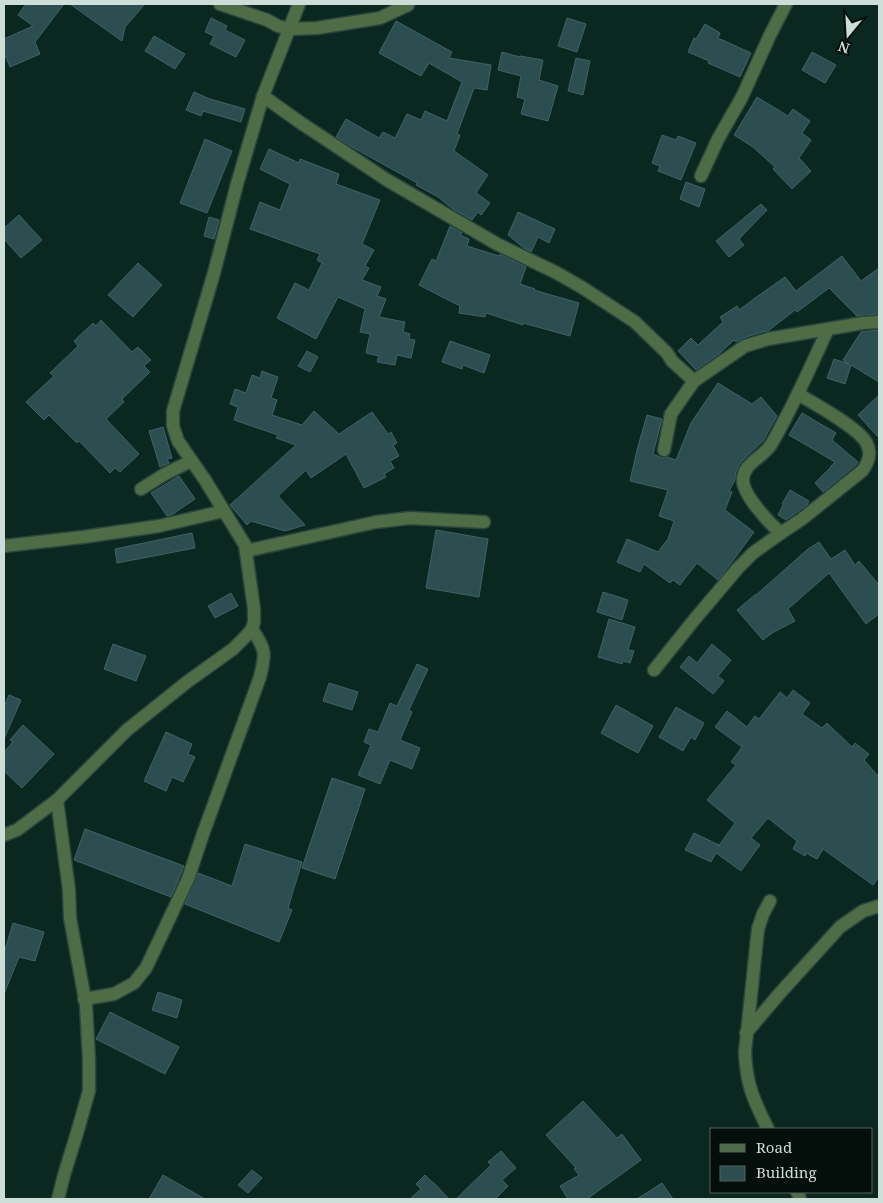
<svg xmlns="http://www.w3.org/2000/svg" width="883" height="1203" font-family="'Noto Serif',serif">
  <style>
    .building { fill: #2d4e51; stroke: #416266 }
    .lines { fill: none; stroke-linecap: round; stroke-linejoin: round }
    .minor-casing { stroke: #2a453d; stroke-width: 15 }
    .minor { stroke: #4e6c46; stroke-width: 12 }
  </style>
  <rect width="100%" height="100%" fill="#0b2820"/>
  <g class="building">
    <polygon points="26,4 64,4 35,42 40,54 10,67 4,53 4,39 33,26 18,15"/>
    <polygon points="70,4 145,4 125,27 122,41"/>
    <polygon points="211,18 227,26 225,30 245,40 236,57 210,44 214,36 205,32"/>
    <polygon points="567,18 586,24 577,52 558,46"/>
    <polygon points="396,21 452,52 449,58 491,65 487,90 474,88 457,134 460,135 454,151 488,175 476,193 490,203 481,215 478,212 472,220 453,209 438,197 416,185 417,183 352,147 336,137 346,119 379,138 383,132 395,138 407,114 421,120 425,111 447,121 462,82 429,63 421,76 379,53"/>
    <polygon points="705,24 720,33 718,38 751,53 740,77 708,63 709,61 688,52 694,38 696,39"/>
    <polygon points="154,36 185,54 175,69 145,51"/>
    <polygon points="502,52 520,57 520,56 543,60 539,80 558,86 548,121 521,114 525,99 517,97 521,76 498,70"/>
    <polygon points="812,52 836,65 825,83 802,70"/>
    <polygon points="576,58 590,61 583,95 568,91"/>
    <polygon points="194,92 210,99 245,109 241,122 203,111 201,116 186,110"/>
    <polygon points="757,97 788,116 793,109 810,121 802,133 811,140 799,158 811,171 792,189 773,169 775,167 753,147 734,135"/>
    <polygon points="662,135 676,140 678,136 696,143 681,180 658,171 660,166 652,163"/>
    <polygon points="205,139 232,151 207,213 180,203"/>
    <polygon points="269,149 299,163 300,159 339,174 336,184 380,200 362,244 374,250 365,266 369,268 362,280 381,287 377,296 386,299 379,317 405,322 403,332 410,334 409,339 415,340 411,358 397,355 395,365 377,362 379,356 366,353 370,334 360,332 365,309 338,297 316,339 277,318 295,283 309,290 322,263 317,260 320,254 250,229 260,202 280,210 290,184 260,169"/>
    <polygon points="686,182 705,189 699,207 680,199"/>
    <polygon points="761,204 767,210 739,239 744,245 729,257 716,241"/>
    <polygon points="518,212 555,229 549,243 538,237 531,252 524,248 508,235"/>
    <polygon points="19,215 42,240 21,258 4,239 4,228"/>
    <polygon points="209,217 219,220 214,239 204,236"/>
    <polygon points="450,226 462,233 460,235 469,239 467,246 499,256 500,254 526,267 520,284 535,289 534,290 579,303 570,336 523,323 523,325 486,313 485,317 459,313 460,306 419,285 432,259 436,261"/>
    <polygon points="842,256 861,281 879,268 879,314 857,316 829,288 797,312 795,310 768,331 762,332 743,338 736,342 734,340 720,353 696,370 678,351 691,338 698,345 723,322 720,317 737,306 739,310 755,298 785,277 796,291"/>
    <polygon points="138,263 162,285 133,317 108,295"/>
    <polygon points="101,320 132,352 138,347 151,360 144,366 150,372 122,399 124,402 106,419 139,454 120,472 115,468 110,473 79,441 77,443 49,415 44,420 26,402 54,376 50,373 78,346 74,341 93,323 96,326"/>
    <polygon points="879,330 879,382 851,365 845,384 827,378 834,359 849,364 843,360 861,332"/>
    <polygon points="450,341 490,355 484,373 463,365 462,369 442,362"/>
    <polygon points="307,351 318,357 310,372 298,366"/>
    <polygon points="262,371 278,377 271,398 277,400 272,415 302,425 314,411 339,434 372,412 388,434 391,432 397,443 393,445 399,456 390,461 394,468 384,474 386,477 364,488 346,454 311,478 306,470 278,496 305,525 285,531 251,521 247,525 230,505 296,445 276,438 278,435 234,420 238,407 230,404 235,389 246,393 252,375 260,378"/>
    <polygon points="718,383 752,404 761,397 777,416 763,441 743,460 739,465 736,472 735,480 729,491 732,492 725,510 754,532 735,558 718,580 697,563 680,585 673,580 670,583 644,564 640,572 617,562 627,539 658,552 668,539 674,521 659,516 668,490 630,481 637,450 647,415 662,419 653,454 662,458 667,457 676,460 691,423"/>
    <polygon points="879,395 879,438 858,415"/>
    <polygon points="802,413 836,433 832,440 858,462 856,465 823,492 815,483 831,467 830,467 835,462 789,435"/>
    <polygon points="163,427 172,458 167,459 169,463 160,467 149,431"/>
    <polygon points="179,476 195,499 173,514 167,516 151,493"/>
    <polygon points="790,490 809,501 807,505 786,520 778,515 783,505 782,504"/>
    <polygon points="436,530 488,539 479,597 426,588"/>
    <polygon points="192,533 195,548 117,563 115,549"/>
    <polygon points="819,542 831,559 845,550 855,565 859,561 879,585 879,614 866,624 829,573 788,609 795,621 772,633 763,640 737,610 756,594 756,595 808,549"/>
    <polygon points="603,592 628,600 622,620 597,612"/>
    <polygon points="231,593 238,606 215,618 208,606"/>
    <polygon points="609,619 635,627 628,650 634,651 630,663 623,661 622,664 598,657"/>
    <polygon points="113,644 146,656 136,681 104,669"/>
    <polygon points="712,644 731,660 718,676 724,681 713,694 680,667 689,656 697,663"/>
    <polygon points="417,664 428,669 409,710 412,712 400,740 420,748 412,769 390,760 380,784 358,775 371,745 364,742 369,729 378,732 390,703 397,706"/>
    <polygon points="329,683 358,692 352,710 323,701"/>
    <polygon points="793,690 810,703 802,714 822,728 827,723 852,747 855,743 869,754 864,760 879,777 879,877 873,885 823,849 817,859 806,853 805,856 793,849 797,841 768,818 751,838 760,845 741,871 716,853 711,862 685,850 694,833 719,845 718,847 735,823 707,800 736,765 731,762 742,747 715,727 727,711 747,727 755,716 759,719 780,692 787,698"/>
    <polygon points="9,695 21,700 4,739 4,707"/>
    <polygon points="616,705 653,726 638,753 601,733"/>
    <polygon points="676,707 704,723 695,740 691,737 683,751 659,737"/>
    <polygon points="23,725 54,754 22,788 4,771 4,752 13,742 10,740"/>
    <polygon points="166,732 192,744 188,754 195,757 183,782 172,777 166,791 144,781"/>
    <polygon points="332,778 365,789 335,879 302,868"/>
    <polygon points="85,829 184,866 171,897 74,860"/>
    <polygon points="245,844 302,862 288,908 292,910 279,942 185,904 198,873 232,886"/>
    <polygon points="13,923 44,932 35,961 19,957 4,994 4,953"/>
    <polygon points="158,992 182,1000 177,1018 152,1010"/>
    <polygon points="110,1012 179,1047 165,1074 96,1039"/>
    <polygon points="583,1101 617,1138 622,1134 641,1160 587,1199 568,1199 560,1186 579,1175 574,1169 576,1168 546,1135"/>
    <polygon points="501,1151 516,1168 502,1180 508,1186 495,1199 456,1199 491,1165 488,1162"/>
    <polygon points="252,1170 262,1178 248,1193 238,1185"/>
    <polygon points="163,1175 205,1199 149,1199"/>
    <polygon points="425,1175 432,1182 433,1182 449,1199 410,1199 421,1189 416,1184"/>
    <polygon points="662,1183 673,1199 637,1199"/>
  </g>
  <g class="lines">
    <g class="minor-casing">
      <g id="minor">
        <polyline points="220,4 267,20 278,26 289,29 317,28 380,18 408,5"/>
        <polyline points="263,96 301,123 387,180 497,244 557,273 583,288 635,322 667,353 672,361 694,381 745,346 768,339 863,323 879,322"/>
        <polyline points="701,176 718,139 742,97 770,35 786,4"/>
        <polyline points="664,450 671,414 694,381"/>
        <polyline points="141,489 165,474 191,461"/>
        <path d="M781,533C769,523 744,496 743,481C742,464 762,458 770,446C776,437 780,428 785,419C801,389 814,359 828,329"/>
        <polyline points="4,546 83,537 159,526 224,511"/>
        <polyline points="246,551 376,522 410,518 484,522"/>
        <path d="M654,670L694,620L738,568L753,553L781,533L802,519L862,471C869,462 872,453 866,442C857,427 815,404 798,394"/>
        <polyline points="57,800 69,890 70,918 86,1005 89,1060 89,1091 77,1133 64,1175 58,1199"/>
        <polyline points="4,835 17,830 57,800 127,730 187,682 233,649 247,635 252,629 254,622 254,609 245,545 205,480 178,441 173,426 173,411 214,273 237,184 263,96 299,4"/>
        <path d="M84,999L114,994L134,983L146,968L188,879L203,834L260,677C266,653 266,650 252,629"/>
        <polyline points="746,1033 780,993 840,927 863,911 879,906"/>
        <path d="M768,1129C754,1101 746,1084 745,1052L758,929L763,914L770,901"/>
        <polyline points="797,1192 800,1199"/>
      </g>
    </g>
    <use href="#minor" class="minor"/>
  </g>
  <rect width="883" height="1203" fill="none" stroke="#cdddd7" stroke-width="10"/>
  <rect x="710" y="1128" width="162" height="65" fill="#040e0b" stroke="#54615d"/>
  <rect x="720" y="1144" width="25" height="8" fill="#4e6c46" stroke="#54615d"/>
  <text x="756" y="1153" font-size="15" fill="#cdddd7">Road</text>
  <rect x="720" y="1166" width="25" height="15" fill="#2d4e51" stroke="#54615d"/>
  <text x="756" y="1178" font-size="15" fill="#cdddd7">Building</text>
  <g transform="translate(848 35) rotate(198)" stroke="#040e0b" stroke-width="4" paint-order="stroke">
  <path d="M0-4L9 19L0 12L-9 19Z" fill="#cdddd7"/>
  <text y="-8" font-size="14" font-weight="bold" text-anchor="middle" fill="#cdddd7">N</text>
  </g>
</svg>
